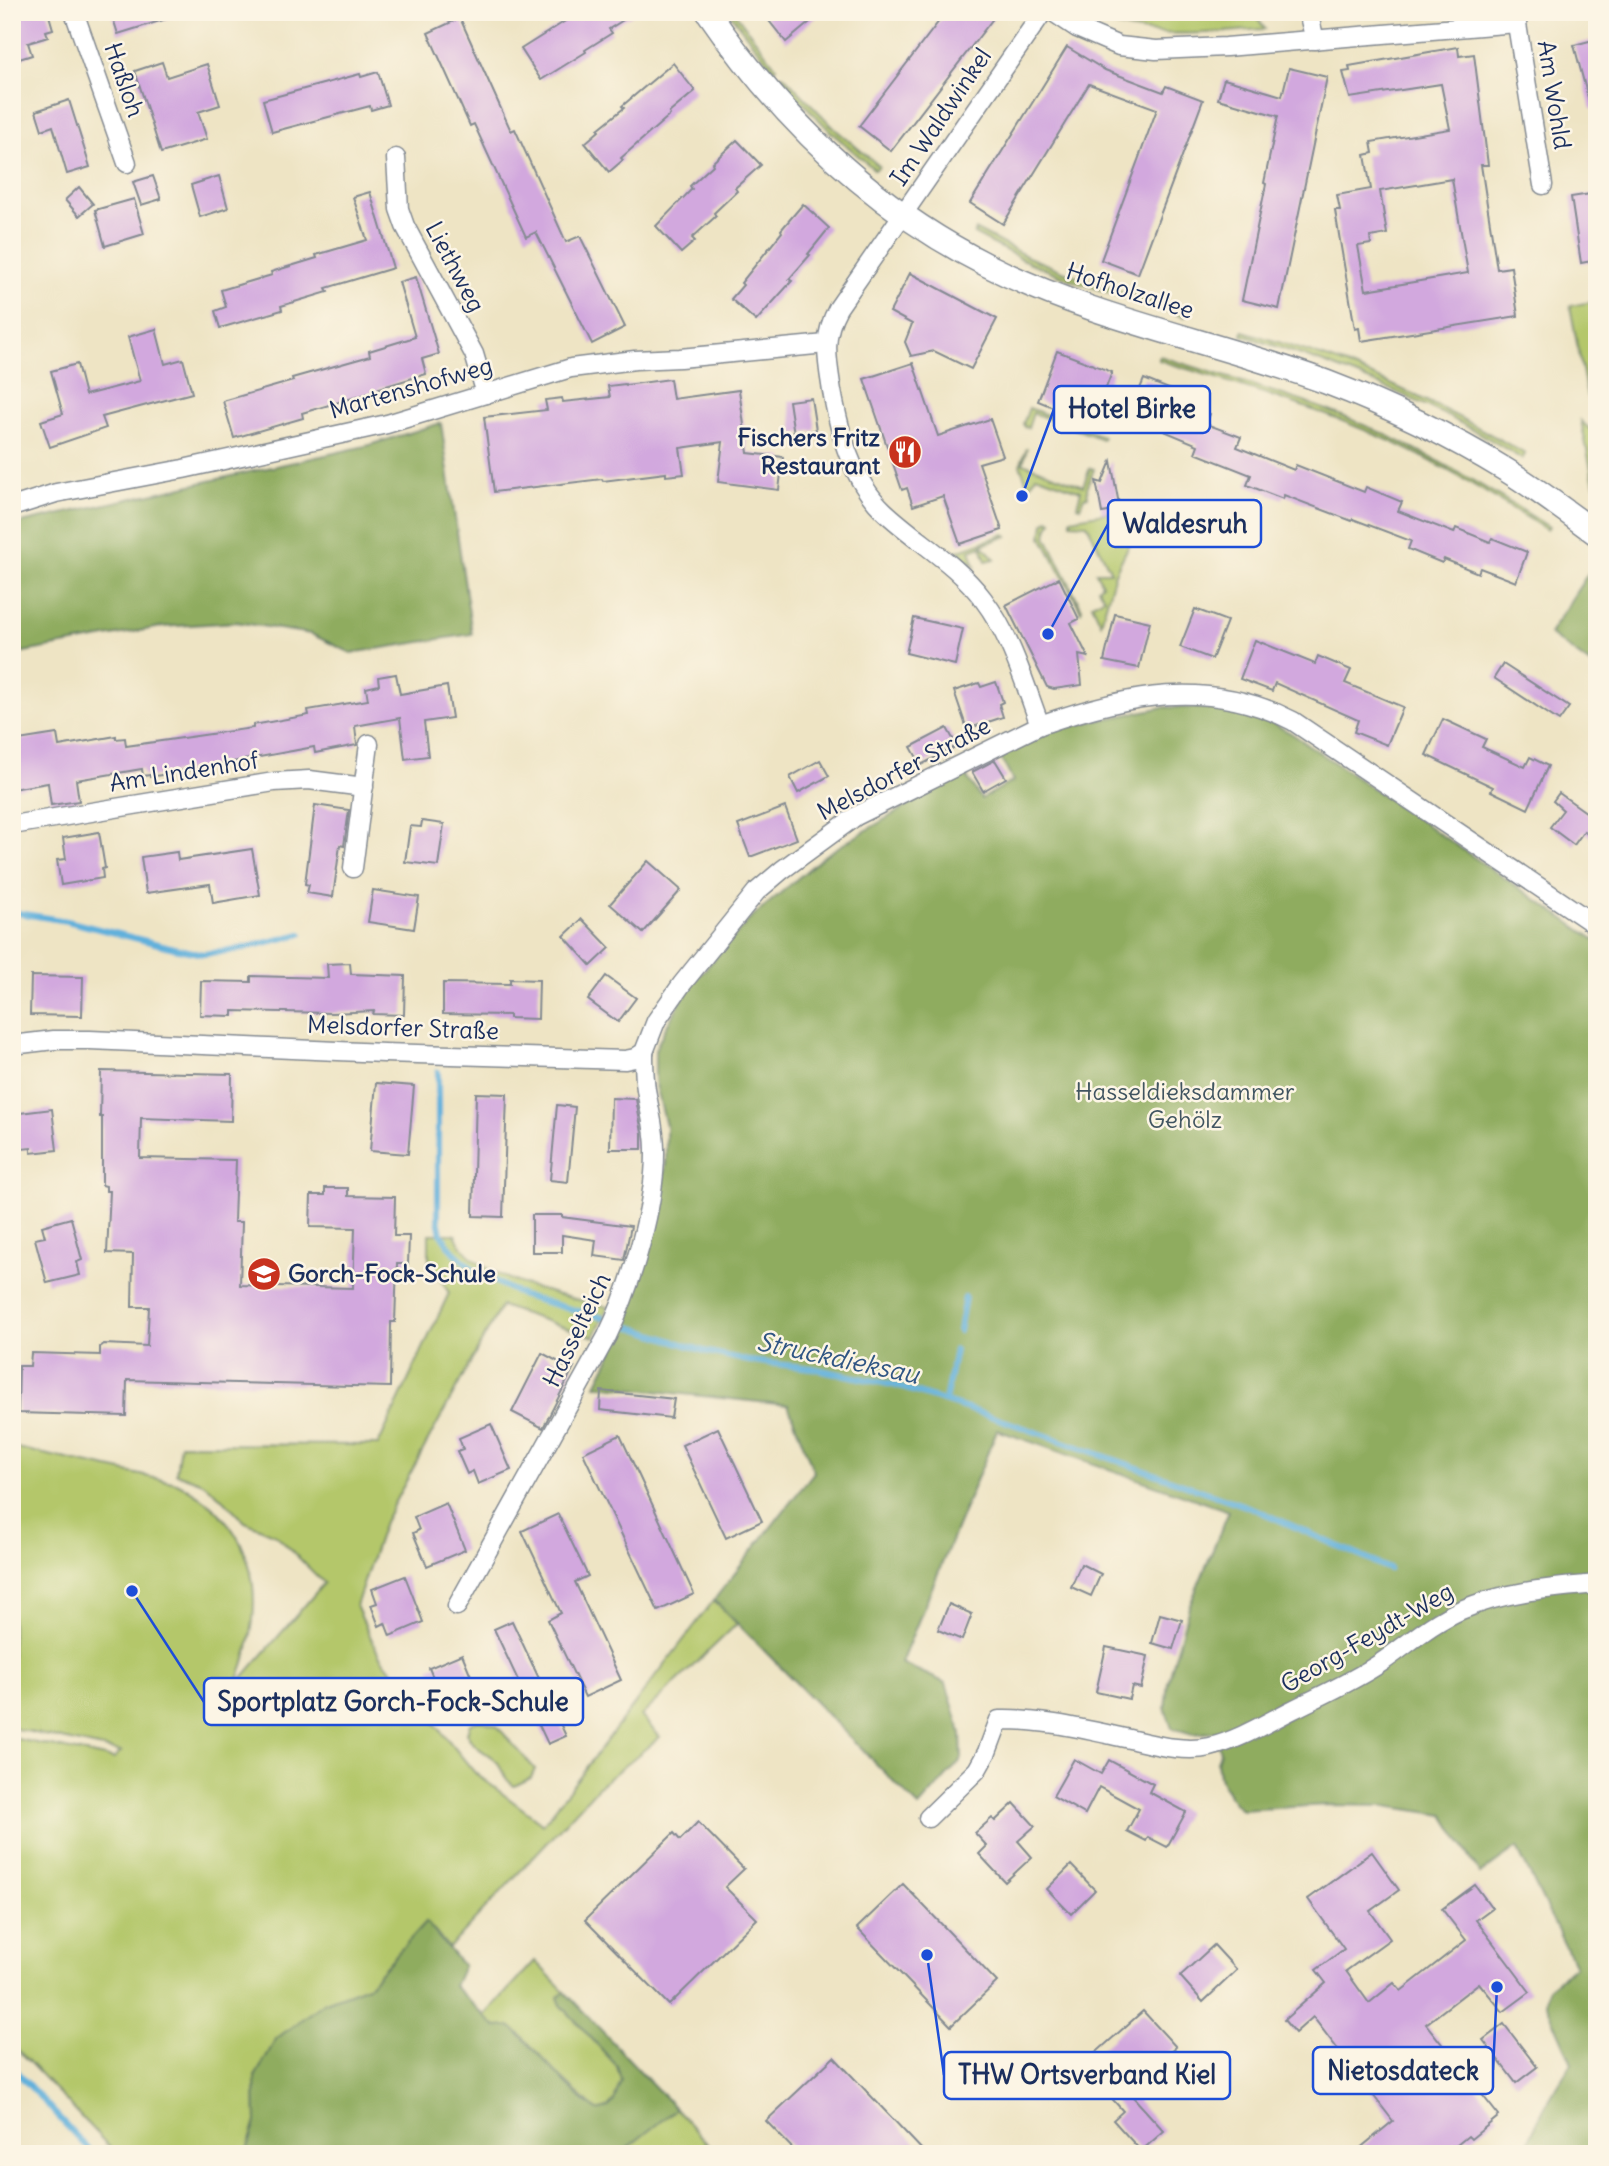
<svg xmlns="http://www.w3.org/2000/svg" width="1609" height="2166" font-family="Delius,sans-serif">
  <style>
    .green { fill: #b4c76a; stroke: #687b64; stroke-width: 2 }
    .forest { fill: #8fac5e; stroke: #556e5e; stroke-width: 2 }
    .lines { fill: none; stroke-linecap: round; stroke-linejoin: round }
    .stream { stroke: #60b0db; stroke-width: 6 }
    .building { fill: #d2a8de; fill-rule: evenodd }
    .minor-casing { stroke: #848a91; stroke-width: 21 }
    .tertiary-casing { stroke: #848a91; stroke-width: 26 }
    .minor { stroke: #fff; stroke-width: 18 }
    .tertiary { stroke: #fff; stroke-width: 23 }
    .labels { text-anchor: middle; stroke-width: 5; stroke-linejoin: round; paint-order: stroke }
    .street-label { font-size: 24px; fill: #1b2f5e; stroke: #fcf5e5 }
    .poi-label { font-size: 24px; font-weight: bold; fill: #1b2f5e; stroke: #fcf5e5; text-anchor: end }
    .park-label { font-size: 24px; fill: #415561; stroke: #fcf5e5 }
    .water-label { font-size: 26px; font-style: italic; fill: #305684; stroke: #fcf5e5 }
    .leader { fill: none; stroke: #1d4ed8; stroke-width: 2.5 }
    .callout-dot { fill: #1d4ed8; stroke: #fcf5e5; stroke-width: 2.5 }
    .callout { fill: #fcf5e5; stroke: #1d4ed8; stroke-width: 2.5 }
    .callout-label { font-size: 26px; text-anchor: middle; font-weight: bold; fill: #1b2f5e }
  </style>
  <rect width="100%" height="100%" fill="#fcf5e5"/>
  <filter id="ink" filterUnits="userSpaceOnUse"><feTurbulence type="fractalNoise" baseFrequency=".0143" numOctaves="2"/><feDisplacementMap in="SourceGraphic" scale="14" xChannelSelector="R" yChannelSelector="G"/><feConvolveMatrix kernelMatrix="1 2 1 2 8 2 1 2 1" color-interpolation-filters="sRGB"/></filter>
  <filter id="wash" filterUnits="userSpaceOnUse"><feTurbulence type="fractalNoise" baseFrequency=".00686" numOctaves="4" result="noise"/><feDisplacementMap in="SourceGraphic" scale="28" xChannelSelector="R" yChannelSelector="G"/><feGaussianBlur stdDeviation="1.57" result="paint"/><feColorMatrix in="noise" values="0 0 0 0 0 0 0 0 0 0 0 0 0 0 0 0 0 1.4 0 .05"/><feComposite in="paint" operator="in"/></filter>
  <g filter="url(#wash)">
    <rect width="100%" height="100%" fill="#eee4c4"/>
    <g class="green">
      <polygon points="729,12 734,12 776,67 773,70"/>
      <path d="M1079,12H1253L1265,29C1198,33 1142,43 1079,12Z"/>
      <polygon points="783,75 835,129 879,166 875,170 831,132 779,78"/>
      <polygon points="976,230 1028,257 1080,278 1186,313 1185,317 1079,283 1026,261 974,234"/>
      <polygon points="1597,301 1597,415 1587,396 1570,306"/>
      <path d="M1243,331C1278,342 1312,352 1346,365C1408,390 1467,420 1525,454L1522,459C1434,402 1341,367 1242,335Z"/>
      <path d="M1159,356C1215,374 1272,390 1327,410C1406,440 1478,482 1549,527L1547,530C1496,498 1445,466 1390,441C1315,407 1237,385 1159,360Z"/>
      <polygon points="1029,408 1103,436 1102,439 1033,413 1028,428 1025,427 1023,424"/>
      <polygon points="1581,421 1597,436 1597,489 1594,484"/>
      <polygon points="1027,448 1023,463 1083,486 1090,468 1094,469 1087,488 1088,496 1084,497 1080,507 1077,506 1081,491 1036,475 1029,488 1020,465"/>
      <polygon points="1131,508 1133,537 1115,573 1101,623 1092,604 1104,598 1098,588 1102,584 1096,572 1111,572 1087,524 1071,523 1071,519"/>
      <polygon points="1049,519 1052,521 1049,525 1046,536 1082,609 1081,611 1042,537 1044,523"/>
      <polygon points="1005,534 1007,536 982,545 995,559 986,561 981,546 970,550 975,566 957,551"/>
      <path d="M429,1234H455C457,1238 459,1244 463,1248C488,1282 568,1297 608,1307L594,1337L501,1306L384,1522L356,1606L379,1655L475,1773L543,1824L714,1600L737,1624L641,1716L660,1737L599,1786L449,1948L426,1922L368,1986L323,2003L255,2076L256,2122L246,2154H116L12,2044V1738L114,1759L121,1752L12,1728V1447L177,1483C263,1527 268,1607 235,1687L324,1583L276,1535L245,1522L225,1501L203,1483L176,1473L180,1444L378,1445L449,1293L429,1261Z"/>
      <path d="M480,1720L497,1726L535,1769L531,1778L514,1786C501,1775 508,1778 501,1767C493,1753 475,1752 467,1734L470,1724Z"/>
      <polygon points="535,1961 565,1992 558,1997 561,2005 617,2066 621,2080 614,2101 608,2108 597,2111 560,2077 519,2033 496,2028 484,2016"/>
      <polygon points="676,2109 717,2154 635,2154 628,2147"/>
    </g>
    <g class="forest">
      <polygon points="441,423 472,634 351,653 311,634 236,622 161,627 24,652 12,656 12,525 370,445"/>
      <polygon points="1589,572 1597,579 1597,669 1549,634"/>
      <path d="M1164,707L1225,709L1259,716L1291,733L1597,941V2154H1524C1535,2121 1553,2092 1572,2063L1546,2003L1548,1988L1575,1966L1517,1848L1480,1874L1444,1815L1385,1806L1327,1805L1242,1810L1230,1798L1219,1776L1217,1762L1220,1752L1215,1732L1193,1734L1172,1728L1165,1708L1168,1682L1189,1607L1229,1511L997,1430L901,1663L946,1683L961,1733L962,1759L919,1807L714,1600L814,1472L788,1405L596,1385L613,1351L630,1307L644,1269L661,1201L666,1161V1126L655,1081V1050L665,1029L689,987L750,919L825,855L964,772L981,799L1013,781L998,753L1041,732Z"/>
      <path d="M426,1922L463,1966L454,1986L496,2027L510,2026C541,2052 564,2087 597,2111L608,2108L614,2101L621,2080L617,2066L561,2005L558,1997L565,1992L676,2109L628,2147L635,2154H246L256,2122L255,2077L276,2039L323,2003L368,1986Z"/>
    </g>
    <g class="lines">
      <g class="stream">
        <polyline points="12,912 67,921 178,949 203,954 235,950 301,934"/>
        <polyline points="438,1072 438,1219 441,1234 453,1251 475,1271 523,1296 604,1318 704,1351 749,1361 812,1368 893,1385 999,1419 1257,1510 1389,1569"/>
        <polyline points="959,1331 965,1297"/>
        <polyline points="945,1401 955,1350"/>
        <polyline points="12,2067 93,2154"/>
      </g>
    </g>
    <g id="blocks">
      <g class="building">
        <polygon points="12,12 48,12 53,29 46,31 48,37 28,43 32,55 16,60 12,49"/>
        <polygon points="111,12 175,12 176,16 118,34"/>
        <polygon points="575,12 636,12 609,29 612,33 585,50 586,52 541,80 521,49 567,20 566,18"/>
        <polygon points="762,12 822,12 786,42"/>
        <polygon points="946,12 998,12 891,151 859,126"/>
        <polygon points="460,18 511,131 515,129 566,242 580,236 625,327 592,344 536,232 526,237 474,124 470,126 428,33"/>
        <polygon points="1597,39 1597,109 1591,109 1574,45"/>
        <polygon points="1067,47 1105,70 1163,92 1166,86 1203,100 1138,274 1101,260 1157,109 1089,84 1003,224 970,203"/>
        <path d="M1458,47L1459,56L1474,54L1488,165H1481L1497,269L1511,267L1518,316L1361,341L1359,328L1355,329L1340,241L1335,210H1340L1337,195L1371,189L1365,155L1373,153L1371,142L1450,129L1441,84L1350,98L1343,72L1350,71L1349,66ZM1452,179L1468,273L1366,290L1358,246L1371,244L1370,237L1387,234L1380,191Z"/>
        <polygon points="162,62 167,77 207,64 220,105 198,112 207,139 161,153 135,71"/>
        <polygon points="673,63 695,91 669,113 670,115 621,158 623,160 609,172 585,143 599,131 598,129 624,108 622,106"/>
        <polygon points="1289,68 1327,77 1279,309 1242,300 1266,184 1264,183 1278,116 1218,99 1224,79 1282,96"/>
        <polygon points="378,72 388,105 371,110 370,106 272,132 263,100 360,74 361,77"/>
        <polygon points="69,100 90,167 67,174 53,126 42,130 36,111"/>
        <polygon points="737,140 761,165 735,188 737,191 714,213 716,216 692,238 695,241 681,253 656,226 692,189 690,186 713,165 712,163"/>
        <polygon points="153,176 161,199 141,205 133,182"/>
        <polygon points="219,176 228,208 200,217 191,185"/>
        <polygon points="79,187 93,204 79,216 65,200"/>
        <polygon points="370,192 393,268 326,288 328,292 281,306 282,310 220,328 215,311 226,307 221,290 272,275 271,272 317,258 316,255 367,240 353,197"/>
        <polygon points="1597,193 1597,260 1581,263 1571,197"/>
        <polygon points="134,199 144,234 105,246 95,210"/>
        <polygon points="803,204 829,228 808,254 810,255 789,279 792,281 756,321 731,299 743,285 741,283 782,232 781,230"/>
        <polygon points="910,273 997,319 971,369 934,351 911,356 905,342 912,324 890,312"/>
        <polygon points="416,277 439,354 422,359 426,374 379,388 380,390 302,413 303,418 234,438 223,401 293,381 292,378 370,356 369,351 415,337 399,282"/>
        <polygon points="156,329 165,364 183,359 192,393 102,417 106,428 50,447 41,421 63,414 51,371 77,364 85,395 140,381 128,337"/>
        <polygon points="1057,351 1112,372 1095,417 1074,409 1072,415 1038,401"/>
        <polygon points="913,363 938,436 990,419 1003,456 979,463 1002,530 960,544 943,496 913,506 907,488 902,490 864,379"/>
        <polygon points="670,379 673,399 739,390 748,453 783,457 779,490 718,482 723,442 680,448 684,474 666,476 666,473 603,481 602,479 494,492 484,417 547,410 545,400 562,398 563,402 610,397 608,386 625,384 626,385"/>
        <polygon points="1144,379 1179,393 1176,401 1210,414 1206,424 1241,437 1237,447 1294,470 1296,465 1364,492 1366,487 1402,502 1398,511 1454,533 1456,528 1490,542 1492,538 1527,552 1516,582 1480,568 1478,573 1444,559 1442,563 1408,549 1411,541 1353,519 1352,521 1284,495 1283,499 1247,485 1251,475 1195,453 1198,445 1164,431 1167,422 1132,408"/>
        <polygon points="811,398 816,430 794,434 789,401"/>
        <polygon points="1111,461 1120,510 1102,513 1096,481 1102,483"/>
        <polygon points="1059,578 1079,619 1071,623 1088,657 1079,655 1082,685 1054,689 1047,687 1006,605"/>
        <polygon points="1195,609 1227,621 1212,659 1180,647"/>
        <polygon points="1115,614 1150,622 1139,668 1104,661"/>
        <polygon points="914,618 963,629 955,665 906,653"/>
        <polygon points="1255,640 1315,664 1318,656 1351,670 1345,683 1403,707 1387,745 1354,732 1358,720 1275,683 1272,691 1240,679"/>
        <polygon points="1503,664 1569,707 1559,721 1494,678"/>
        <polygon points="396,674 400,694 447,686 452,718 424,722 428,756 405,759 400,718 355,726 357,745 315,753 314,747 150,777 150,775 143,776 142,769 76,780 79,801 51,805 48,783 12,789 12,741 57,734 59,746 116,736 116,739 125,738 126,746 253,728 253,725 309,715 308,710 368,700 366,688 379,685 378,677"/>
        <polygon points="996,682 1003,702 999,704 1003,717 967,729 954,691 979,683 981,687"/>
        <polygon points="1443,719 1486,739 1482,747 1525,767 1530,757 1548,766 1528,809 1491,791 1493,787 1426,755"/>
        <polygon points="947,728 957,746 921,765 911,747"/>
        <polygon points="820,760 829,776 798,793 790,777"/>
        <polygon points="995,760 1006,778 983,791 972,772"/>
        <polygon points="1559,793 1597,820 1597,843 1584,831 1574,845 1550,827 1563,810 1553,801"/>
        <polygon points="315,805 349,810 344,846 340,845 333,897 307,893 309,885 305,884"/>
        <polygon points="785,807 797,839 750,857 738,825"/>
        <polygon points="422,821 444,824 438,866 405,862 410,826 421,827"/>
        <polygon points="99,832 105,868 102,869 103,878 61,885 57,860 66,859 63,838"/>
        <polygon points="252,849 260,895 213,903 210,884 146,893 141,857 177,852 178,860"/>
        <polygon points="648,861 681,890 643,933 610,904"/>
        <polygon points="373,890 419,897 414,929 368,922"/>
        <polygon points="582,919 610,948 591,966 564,936"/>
        <polygon points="350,963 351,974 405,976 404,1015 373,1014 374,1011 332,1013 233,1011 233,1016 200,1015 201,981 251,982 251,976 328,978 327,964"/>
        <polygon points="31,976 83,977 82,1016 30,1015"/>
        <polygon points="606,976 636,998 618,1022 588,1000"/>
        <polygon points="510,979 539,980 538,1019 509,1018 509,1015 443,1014 443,983 510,984"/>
        <polygon points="101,1071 232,1074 231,1121 141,1118 140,1158 236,1160 234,1222 242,1222 240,1285 353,1288 355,1228 310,1227 311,1195 325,1195 325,1188 348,1188 348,1196 395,1197 394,1236 409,1236 408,1264 397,1264 395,1322 391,1322 390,1387 127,1380 126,1416 18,1413 19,1366 30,1366 31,1353 100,1355 100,1347 104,1344 147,1346 149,1307 132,1307 133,1254 107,1253 110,1191 106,1191 106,1186 102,1185 102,1117 100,1117"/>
        <polygon points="376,1083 414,1086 408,1154 370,1151"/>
        <polygon points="476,1093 507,1094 503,1217 473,1216"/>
        <polygon points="611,1098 636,1099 642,1133 642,1149 610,1149"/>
        <polygon points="557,1105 575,1107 568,1182 550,1180"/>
        <polygon points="52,1109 57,1150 31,1153 31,1148 12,1150 12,1114"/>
        <polygon points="532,1215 562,1215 562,1217 631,1226 624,1260 594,1256 596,1240 562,1235 562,1252 532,1252"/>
        <polygon points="71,1218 82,1260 77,1262 80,1275 47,1283 35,1239 45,1237 42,1226"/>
        <polygon points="542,1353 561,1363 561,1366 574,1367 543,1428 512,1412"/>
        <polygon points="601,1391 674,1399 671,1418 600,1410"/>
        <polygon points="491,1424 511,1470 478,1484 473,1471 467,1474 457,1451 463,1449 459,1438"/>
        <polygon points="718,1428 762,1521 726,1538 682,1445"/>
        <polygon points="620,1435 694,1594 658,1611 583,1453"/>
        <polygon points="446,1503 465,1550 427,1566 413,1533 419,1530 414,1517"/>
        <polygon points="558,1514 588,1576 575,1582 621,1680 585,1697 548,1620 561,1613 522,1531"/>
        <polygon points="1081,1564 1101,1574 1091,1596 1071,1587"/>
        <polygon points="405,1576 423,1622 390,1636 385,1623 379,1626 371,1605 377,1603 372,1589"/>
        <polygon points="949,1604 972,1614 962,1640 938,1630"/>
        <polygon points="1160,1614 1182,1620 1173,1649 1152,1643"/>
        <polygon points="512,1621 566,1736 548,1744 494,1629"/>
        <polygon points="1106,1647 1148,1656 1141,1688 1132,1686 1129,1699 1096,1692"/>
        <polygon points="462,1654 481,1700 448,1714 443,1701 437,1704 428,1682 434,1680 429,1668"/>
        <polygon points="1074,1759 1101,1774 1109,1760 1153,1784 1149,1792 1186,1812 1167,1847 1148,1837 1146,1841 1127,1831 1139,1809 1099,1787 1085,1814 1053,1796"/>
        <polygon points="1014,1803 1035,1826 1018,1841 1032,1857 1005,1882 979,1854 987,1846 975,1833 992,1818 995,1821"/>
        <polygon points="698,1822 744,1869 725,1887 757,1919 669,2005 585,1920 674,1833 680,1840"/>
        <polygon points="1372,1852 1399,1890 1370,1911 1390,1939 1346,1971 1369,2003 1394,1983 1401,1991 1466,1940 1442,1909 1475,1885 1492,1908 1476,1920 1530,1992 1503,2012 1479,1983 1426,2024 1499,2116 1471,2139 1468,2136 1446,2154 1353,2154 1393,2121 1313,2017 1295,2033 1284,2020 1326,1983 1316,1970 1344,1949 1308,1899"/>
        <polygon points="1071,1865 1095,1890 1071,1914 1047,1889"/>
        <polygon points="903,1884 997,1982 951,2026 857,1928"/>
        <polygon points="1214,1945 1237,1970 1203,2002 1180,1976"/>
        <polygon points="1143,2011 1176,2047 1162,2059 1159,2056 1124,2087 1164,2131 1141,2151 1113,2120 1123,2111 1082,2065"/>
        <polygon points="1504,2024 1537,2067 1516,2083 1483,2040"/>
        <polygon points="834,2057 926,2154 798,2154 766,2121"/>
      </g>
    </g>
  </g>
  <g filter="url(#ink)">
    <use href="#blocks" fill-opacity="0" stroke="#848a91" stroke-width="2"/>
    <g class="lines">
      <g class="minor-casing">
        <g id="minor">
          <polyline points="74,12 127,163"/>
          <polyline points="1053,12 1077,28 1119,46 1156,50 1226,47 1517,23"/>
          <polyline points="1308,12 1315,40"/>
          <polyline points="1515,12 1543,185"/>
          <polyline points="396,158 399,209 405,226 474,354 486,394"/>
          <polyline points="12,507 56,493 183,469 387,424 571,368 635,360 680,358 826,344"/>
          <path d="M1040,725C1024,682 1011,636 983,599C955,562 917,542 884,511C851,479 840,434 832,391C827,359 822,337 838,308L1043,12"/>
          <polyline points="12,825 274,782 309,780 364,787"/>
          <polyline points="353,868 369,744"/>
          <path d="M12,1045L54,1040H90L384,1053L625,1060L635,1058L644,1052L656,1021L682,984L756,892L782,870L856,816L1040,725C1126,695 1208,677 1293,721L1597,926"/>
          <path d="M457,1606L607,1336C631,1287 656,1204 655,1149C655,1130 650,1113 647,1095C644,1081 644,1067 644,1052"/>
          <path d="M928,1818L977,1770L987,1752L999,1720C1043,1719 1083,1729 1125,1738C1152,1744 1183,1753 1210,1747C1239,1740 1266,1723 1292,1710C1322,1695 1354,1681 1382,1662C1408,1644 1431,1623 1461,1610C1505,1591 1551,1588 1597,1584"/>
        </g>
      </g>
      <g class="tertiary-casing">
        <path id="tertiary" d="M708,12C780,117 872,207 987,265C1093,319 1214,341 1326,382C1389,406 1449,435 1506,470C1537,489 1567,512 1597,534"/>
      </g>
      <use href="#minor" class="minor"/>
      <use href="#tertiary" class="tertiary"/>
    </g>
  </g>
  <defs>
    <g id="restaurant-disc" transform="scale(1.75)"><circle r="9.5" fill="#c8321e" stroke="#fcf5e5"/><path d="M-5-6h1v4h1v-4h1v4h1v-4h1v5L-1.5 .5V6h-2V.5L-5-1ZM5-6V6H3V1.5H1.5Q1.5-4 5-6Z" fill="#fff"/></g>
    <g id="school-disc" transform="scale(1.75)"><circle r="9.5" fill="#c8321e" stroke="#fcf5e5"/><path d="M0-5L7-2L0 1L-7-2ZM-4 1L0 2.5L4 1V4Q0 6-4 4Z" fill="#fff"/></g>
  </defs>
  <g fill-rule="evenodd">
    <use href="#restaurant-disc" x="905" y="452"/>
    <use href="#school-disc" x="264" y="1274"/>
  </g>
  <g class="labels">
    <g class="street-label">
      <text transform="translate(124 80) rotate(71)" y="8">Haßloh</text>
      <text transform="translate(1554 95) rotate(81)" y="8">Am Wohld</text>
      <text transform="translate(941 117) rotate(-56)" y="8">Im Waldwinkel</text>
      <text transform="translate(455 267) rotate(62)" y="8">Liethweg</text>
      <text transform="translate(1130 291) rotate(18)" y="8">Hofholzallee</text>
      <text transform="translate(411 388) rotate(-16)" y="8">Martenshofweg</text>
      <text transform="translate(904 769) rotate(-28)" y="8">Melsdorfer Straße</text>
      <text transform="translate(184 772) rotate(-9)" y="8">Am Lindenhof</text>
      <text transform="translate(403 1028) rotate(2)" y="8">Melsdorfer Straße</text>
      <text transform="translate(577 1330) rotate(-64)" y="8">Hasselteich</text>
      <text transform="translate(1367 1638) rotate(-30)" y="8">Georg-Feydt-Weg</text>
    </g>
    <g class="poi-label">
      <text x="880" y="446">Fischers Fritz<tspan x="880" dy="28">Restaurant</tspan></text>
      <text x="288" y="1282" text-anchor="start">Gorch-Fock-Schule</text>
    </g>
    <g class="park-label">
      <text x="1185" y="1100">Hasseldieksdammer<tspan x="1185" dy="28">Gehölz</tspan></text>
    </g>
    <g class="water-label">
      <text transform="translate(838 1358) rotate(12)" y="9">Struckdieksau</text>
    </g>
  </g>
  <path class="leader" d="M1022 496L1054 409M1048 634L1108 524M132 1591L204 1702M1497 1987L1493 2070M927 1955L944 2075"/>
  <g class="callout-dot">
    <circle cx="1022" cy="496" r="7"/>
    <circle cx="1048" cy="634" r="7"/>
    <circle cx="132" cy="1591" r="7"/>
    <circle cx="1497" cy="1987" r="7"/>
    <circle cx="927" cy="1955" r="7"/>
  </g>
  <g class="callout">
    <rect x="1054" y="386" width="156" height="47" rx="7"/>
    <rect x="1108" y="500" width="153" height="47" rx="7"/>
    <rect x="204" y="1678" width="379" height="47" rx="7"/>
    <rect x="1313" y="2047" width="180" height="47" rx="7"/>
    <rect x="944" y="2052" width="286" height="47" rx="7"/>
  </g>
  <g class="callout-label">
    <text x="1132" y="418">Hotel Birke</text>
    <text x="1185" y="533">Waldesruh</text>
    <text x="393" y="1711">Sportplatz Gorch-Fock-Schule</text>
    <text x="1403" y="2080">Nietosdateck</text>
    <text x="1087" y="2084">THW Ortsverband Kiel</text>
  </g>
  <rect width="1609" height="2166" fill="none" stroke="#fcf5e5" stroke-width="42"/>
</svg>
